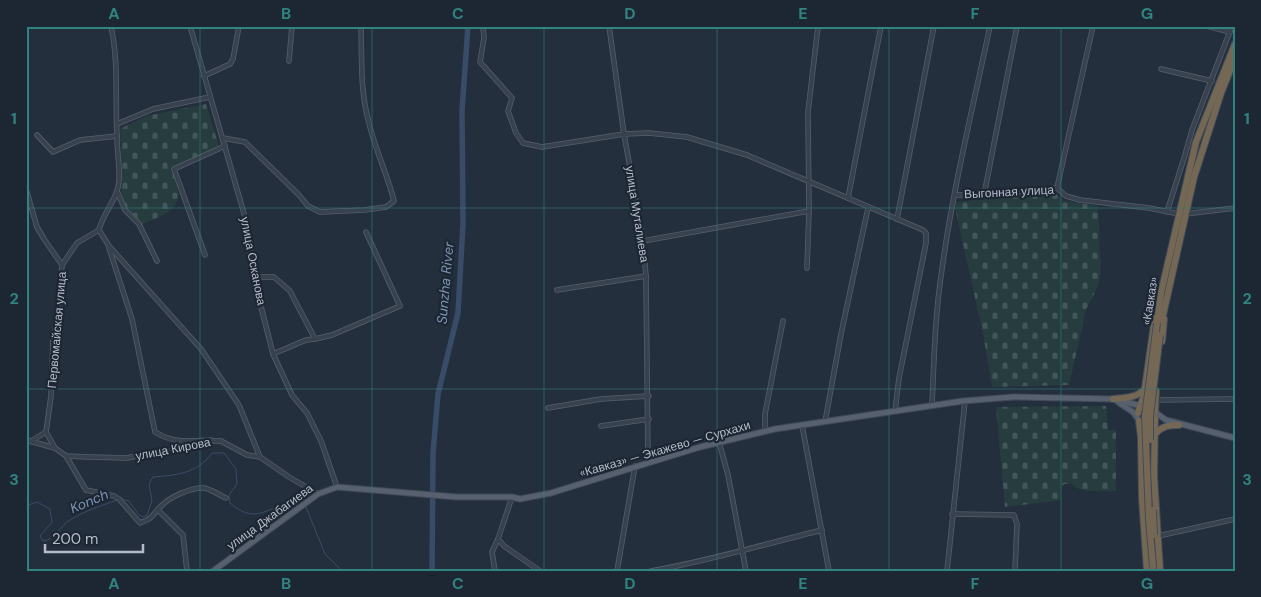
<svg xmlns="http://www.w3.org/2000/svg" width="1261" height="597" font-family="'DM Sans',sans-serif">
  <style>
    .cemetery { fill: url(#cemetery-stones) }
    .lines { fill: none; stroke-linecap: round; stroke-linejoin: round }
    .stream { stroke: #394c67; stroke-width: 1 }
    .river { stroke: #394c67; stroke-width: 5.5 }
    .minor-casing { stroke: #565f6c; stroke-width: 5.5 }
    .major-casing { stroke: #414a57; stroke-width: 7 }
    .highway-casing { stroke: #434c59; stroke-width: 8 }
    .minor { stroke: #38414e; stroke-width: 4 }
    .major { stroke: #56606e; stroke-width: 5 }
    .highway { stroke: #746855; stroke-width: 6 }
    .highway-bridge-casing { stroke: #434c59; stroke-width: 8; stroke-linecap: butt }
    .highway-bridge { stroke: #746855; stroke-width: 6 }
    .grid { fill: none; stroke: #308480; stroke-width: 1; stroke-opacity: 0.55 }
    .labels { text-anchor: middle; stroke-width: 4.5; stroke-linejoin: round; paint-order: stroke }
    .street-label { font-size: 12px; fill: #b4bcc9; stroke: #1d2633 }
    .water-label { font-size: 14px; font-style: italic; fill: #7c92b1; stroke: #1d2633 }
    .neatline { fill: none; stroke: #308480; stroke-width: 2 }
    .grid-label { font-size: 16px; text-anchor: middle; font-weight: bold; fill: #308480 }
  </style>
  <defs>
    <pattern id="cemetery-stones" width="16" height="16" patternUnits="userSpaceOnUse" patternTransform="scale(1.25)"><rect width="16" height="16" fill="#263c3f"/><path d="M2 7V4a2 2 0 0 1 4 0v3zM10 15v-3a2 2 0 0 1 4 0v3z" fill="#435659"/></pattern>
  </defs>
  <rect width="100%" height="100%" fill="#242f3e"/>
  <g class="cemetery">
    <path d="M206,104L219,146L171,169C174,176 178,184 178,192C180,212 156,218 142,224L127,210L121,194L122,180L120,129L146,116Z"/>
    <polygon points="1049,188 1064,201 1098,206 1101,270 1098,286 1086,310 1069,385 992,387 983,334 954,203"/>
    <path d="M1106,406L1108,430H1116V491C1103,491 1081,494 1071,484H1064L1060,490L1062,500L1005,507L996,407Z"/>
  </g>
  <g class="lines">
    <g class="stream">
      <path d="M121,499L129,501L139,515L143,517L147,515L152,501L149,484L153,477C176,475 197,474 212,453H224L236,469L237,484L229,495L230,503C261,530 269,498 300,506"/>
      <path d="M26,506L37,502L50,509L52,522L40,536L43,541C55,540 60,526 70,520C84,511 101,506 117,500"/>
      <polyline points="303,507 306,507 325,554 342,571"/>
    </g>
    <polyline class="river" points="432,571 433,453 438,394 458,313 463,224 462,111 468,26"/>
    <g class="minor-casing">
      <g id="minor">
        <polyline points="190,26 245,217 254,279 273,354 292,395 307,413 321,441 337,487"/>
        <polyline points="483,26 484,38 480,62 512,98 508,111 516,133 523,143 542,147 624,134 649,133 687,137 747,155 923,230 926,233 926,243 899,378 895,411"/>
        <polyline points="609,26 624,134 643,241 646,276 648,463"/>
        <polyline points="1207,26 1230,32"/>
        <polyline points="289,61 292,26"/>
        <polyline points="1161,69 1212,81"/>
        <polyline points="204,76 230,64 233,59 239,26"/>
        <polyline points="117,124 153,109 210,97"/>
        <polyline points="37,135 53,152 80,140 117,136"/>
        <path d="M223,138L245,142L298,194L308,206L320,212L364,210L386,207L394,201C387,173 374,147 368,119C360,89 362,57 361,26"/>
        <polyline points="1057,188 1093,26"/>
        <polyline points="26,189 37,227 44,239 62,265 58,314 53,341 51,396 46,432 55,448"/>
        <polyline points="117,191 125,210 139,224 157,261"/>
        <polyline points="955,195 984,195 1057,188 1066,196 1080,200 1149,208 1179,214"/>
        <polyline points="984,195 1017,26"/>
        <polyline points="848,198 881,26"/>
        <polyline points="1167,212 1185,155 1192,130 1232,26"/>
        <polyline points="1185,214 1235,208"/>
        <polyline points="897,219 934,26"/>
        <polyline points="99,230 109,246 201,349 239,405 260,457 289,477 318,494"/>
        <path d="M99,230C103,212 118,199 119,181C120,167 117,152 117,138C115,101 119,63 111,26"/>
        <polyline points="643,241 809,211 808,112 818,26"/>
        <path d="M109,248L132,319L155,432C175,444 189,441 211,440"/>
        <polyline points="205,255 174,169 225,146"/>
        <polyline points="62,265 77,243 99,230"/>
        <polyline points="807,268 809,211"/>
        <polyline points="254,277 274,277 290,291 315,339"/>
        <polyline points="557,290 646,276"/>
        <polyline points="273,354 306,340 315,339 332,335 400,306 366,232"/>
        <polyline points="1155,400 1235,399"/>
        <path d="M932,406C934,360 935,314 942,269C953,188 973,107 990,26"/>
        <polyline points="548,408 601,399 649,396"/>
        <polyline points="825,422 841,334 868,208"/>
        <polyline points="802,425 829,571"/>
        <polyline points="601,426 649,419"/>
        <polyline points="765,431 765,414 783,321"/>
        <polyline points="26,440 55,448 66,456 89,457 127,458 155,452 172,451 201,443"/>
        <polyline points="31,441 46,432"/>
        <polyline points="210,441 221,441 247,455 260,457"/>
        <polyline points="719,442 728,475 746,571"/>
        <path d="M66,456L86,490L114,496L119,499L140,523C155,517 151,516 161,506C170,497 191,487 204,488C211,489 219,495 226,498"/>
        <polyline points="158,510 183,535 187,571"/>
        <polyline points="952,514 1014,515 1017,524 1015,571"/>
        <polyline points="1158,536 1235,519"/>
        <polyline points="498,539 504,546 540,571"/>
        <polyline points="495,571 492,552 498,539 512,497"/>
        <polyline points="617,571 635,466"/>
        <path d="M651,571C709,561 765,544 822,530"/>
        <polyline points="947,571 965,401"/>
      </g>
    </g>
    <g class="major-casing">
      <g id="major">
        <polyline points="1118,402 1133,412 1141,423"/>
        <polyline points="1155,412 1166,420 1235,438"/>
        <polyline points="213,571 318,494 337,487 457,497 512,497 520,499 551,493 700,447 775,429 963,401 1013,397 1113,399 1142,406"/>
      </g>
    </g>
    <g class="highway-casing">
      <g id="highway">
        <polyline points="1157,323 1161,293 1196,142 1235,44"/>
        <polyline points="1161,324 1194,177 1221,93 1235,58"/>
        <polyline points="1162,341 1164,319"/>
        <path d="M1113,399C1125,398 1136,398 1145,389"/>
        <polyline points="1155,412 1156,391"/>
        <polyline points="1138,413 1144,395 1155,318"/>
        <polyline points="1155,418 1154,476 1160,571"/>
        <polyline points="1139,421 1141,437 1142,498 1147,571"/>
        <path d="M1155,434C1162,426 1169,425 1179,425"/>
      </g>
    </g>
    <use href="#minor" class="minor"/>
    <use href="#major" class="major"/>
    <use href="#highway" class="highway"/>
    <g class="highway-bridge-casing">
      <g id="highway-bridge">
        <polyline points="1150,440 1150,416 1160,335"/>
        <polyline points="1153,510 1154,535"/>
        <polyline points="1153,567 1149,520 1145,417 1157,323"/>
      </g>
    </g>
    <use href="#highway-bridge" class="highway-bridge"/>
  </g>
  <path class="grid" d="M200,26V571M372,26V571M544,26V571M717,26V571M889,26V571M1061,26V571M26,208H1235M26,389H1235"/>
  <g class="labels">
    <g class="street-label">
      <text transform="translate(1009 192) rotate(-3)" y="4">Выгонная улица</text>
      <text transform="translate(637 214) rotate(81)" y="4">улица Муталиева</text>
      <text transform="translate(253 261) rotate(79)" y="4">улица Осканова</text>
      <text transform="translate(1150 301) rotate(-81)" y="4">«Кавказ»</text>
      <text transform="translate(57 330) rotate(-85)" y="4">Первомайская улица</text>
      <text transform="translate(173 449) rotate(-11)" y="4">улица Кирова</text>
      <text transform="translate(665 449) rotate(-16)" y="4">«Кавказ» — Экажево — Сурхахи</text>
      <text transform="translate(270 517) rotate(-36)" y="4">улица Джабагиева</text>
    </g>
    <g class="water-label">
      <text transform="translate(445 283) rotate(-85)" y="5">Sunzha River</text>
      <text transform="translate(89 501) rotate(-23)" y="5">Konch</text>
    </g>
  </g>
  <rect width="1261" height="597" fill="none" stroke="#1d2633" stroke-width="55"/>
  <path d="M45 544v8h98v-8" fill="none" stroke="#b4bcc9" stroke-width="2.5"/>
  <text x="52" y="544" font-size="15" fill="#b4bcc9" stroke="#1d2633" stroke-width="4" paint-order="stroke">200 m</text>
  <rect x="28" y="28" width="1206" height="542" class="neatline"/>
  <g class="grid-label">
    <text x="114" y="19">A</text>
    <text x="286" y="19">B</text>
    <text x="458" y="19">C</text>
    <text x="630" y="19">D</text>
    <text x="803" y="19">E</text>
    <text x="975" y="19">F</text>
    <text x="1147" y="19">G</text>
    <text x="14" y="124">1</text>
    <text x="1247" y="124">1</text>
    <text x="14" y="304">2</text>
    <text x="1247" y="304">2</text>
    <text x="14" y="485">3</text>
    <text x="1247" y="485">3</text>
    <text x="114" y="589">A</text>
    <text x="286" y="589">B</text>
    <text x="458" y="589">C</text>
    <text x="630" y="589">D</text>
    <text x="803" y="589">E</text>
    <text x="975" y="589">F</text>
    <text x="1147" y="589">G</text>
  </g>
</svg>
